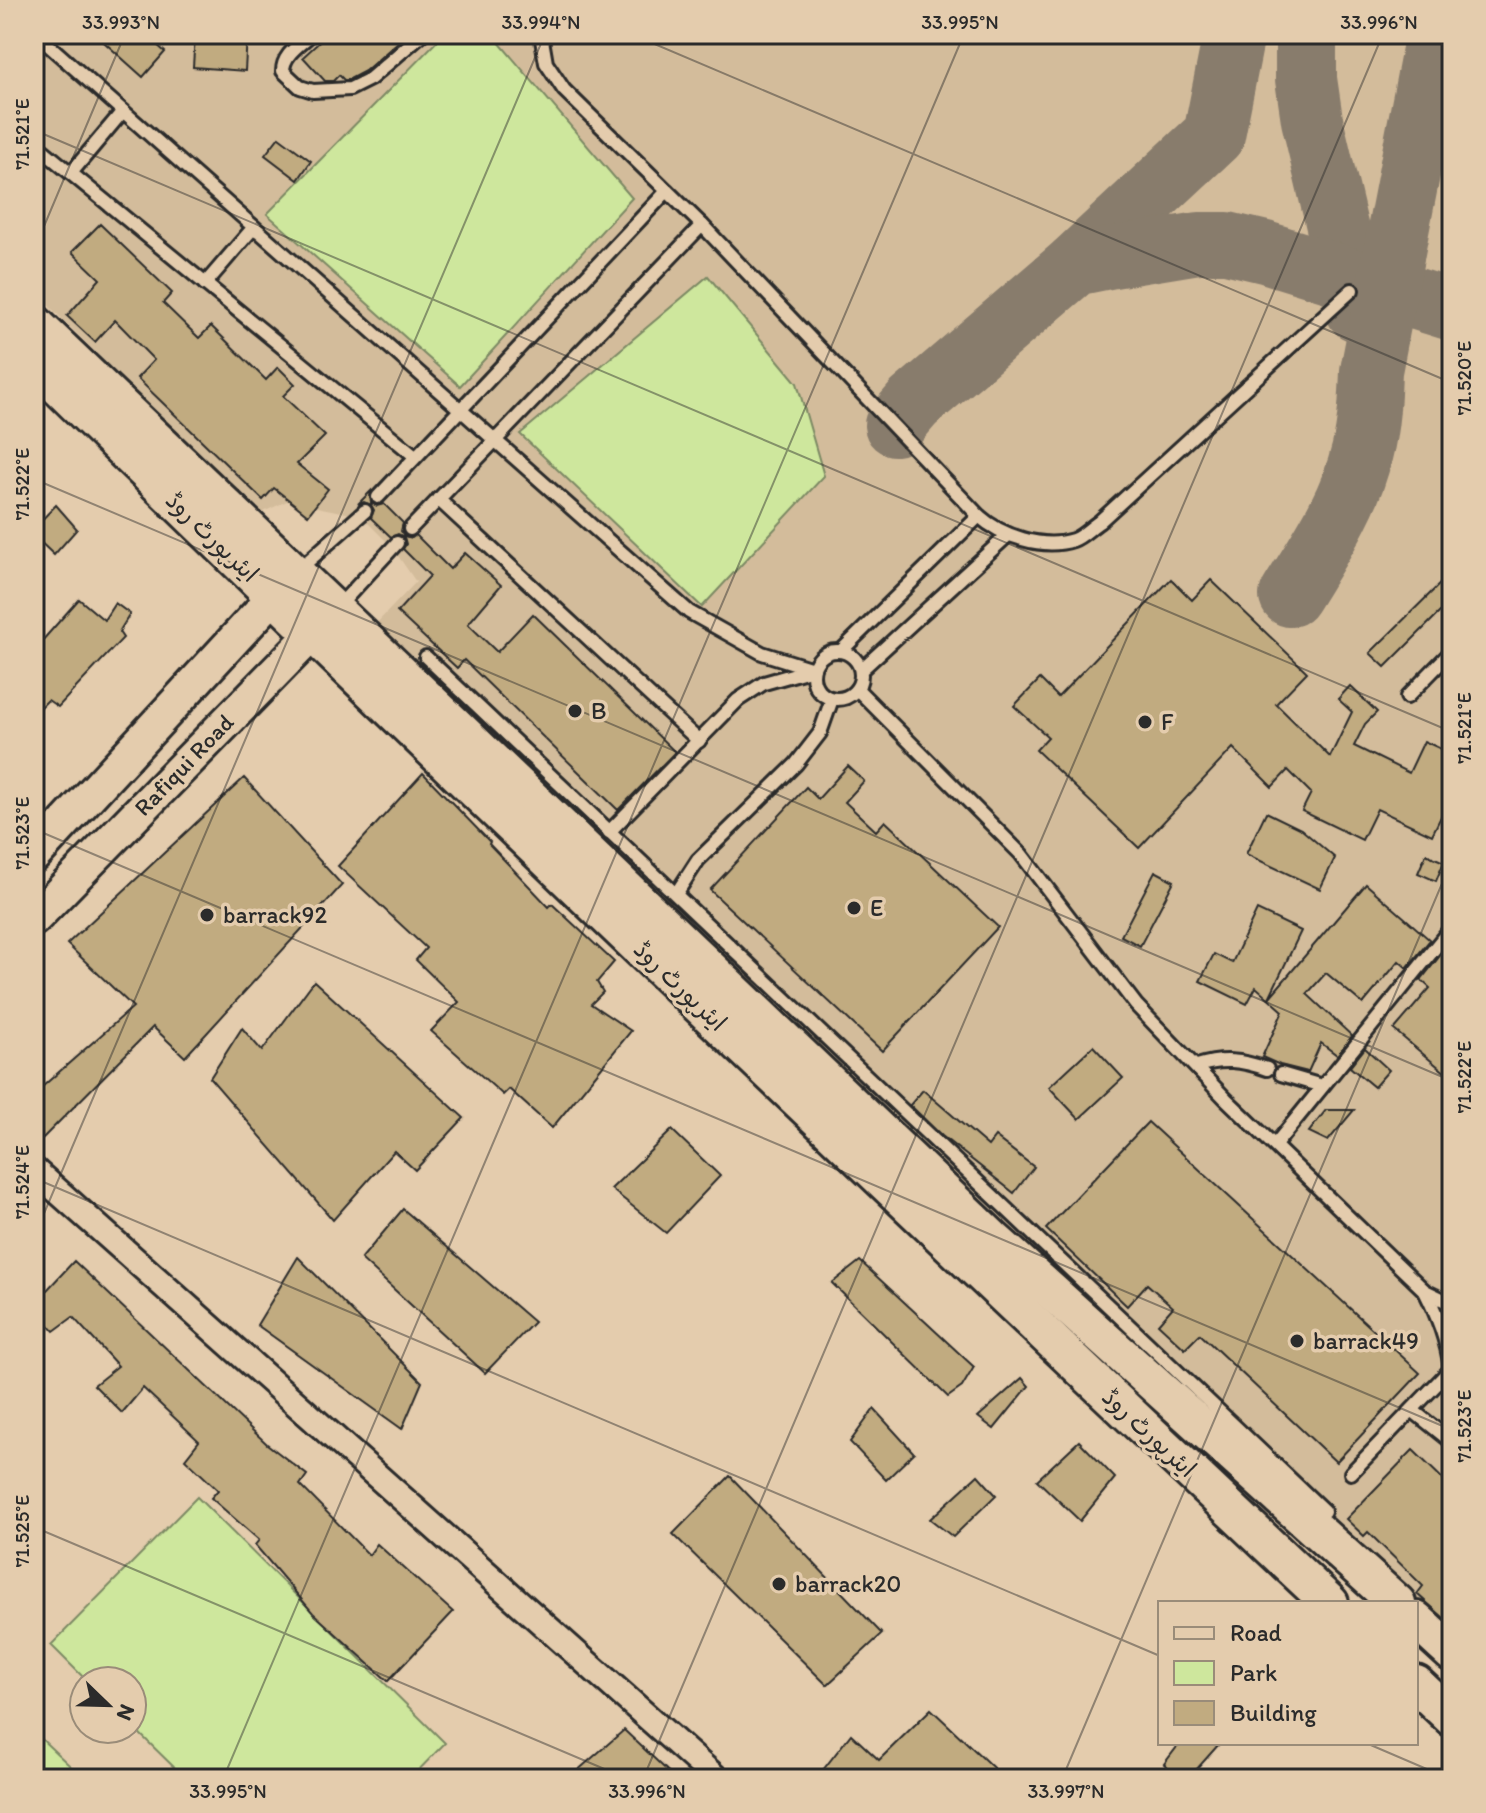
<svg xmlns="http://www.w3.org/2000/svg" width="1486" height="1813" font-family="Itim,'Playpen Sans Arabic',sans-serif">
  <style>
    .built { fill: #d3bc9b }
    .green { fill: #cee79d; stroke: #7c8964; stroke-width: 2 }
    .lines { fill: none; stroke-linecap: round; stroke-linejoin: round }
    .taxiway { stroke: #887c6c; stroke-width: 62 }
    .building { fill: #c1ab80; stroke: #2b2b2b; stroke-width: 2 }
    .lane-casing { stroke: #2b2b2b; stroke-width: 18 }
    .street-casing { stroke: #2b2b2b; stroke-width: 30 }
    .secondary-casing { stroke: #2b2b2b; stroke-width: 38 }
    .primary-casing { stroke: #2b2b2b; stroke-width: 42 }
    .lane { stroke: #e4ccad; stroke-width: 12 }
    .street { stroke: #e4ccad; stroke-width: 24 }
    .secondary { stroke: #e4ccad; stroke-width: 32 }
    .primary { stroke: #e4ccad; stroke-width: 36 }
    .ticks { fill: none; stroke: #2b2b2b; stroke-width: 2; stroke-opacity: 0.45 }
    .poi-dot { fill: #2b2b2b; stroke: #e4ccad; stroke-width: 3 }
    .labels { text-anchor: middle; stroke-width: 7; stroke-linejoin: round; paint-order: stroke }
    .street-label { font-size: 24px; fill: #2b2b2b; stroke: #e4ccad }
    .poi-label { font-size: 24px; fill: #2b2b2b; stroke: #e4ccad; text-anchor: start }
    .neatline { fill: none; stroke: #2b2b2b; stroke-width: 3 }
    .ticks-label { font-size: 20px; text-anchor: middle; fill: #2b2b2b }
  </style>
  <rect width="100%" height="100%" fill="#e4ccad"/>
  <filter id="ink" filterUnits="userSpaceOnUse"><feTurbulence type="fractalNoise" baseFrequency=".0125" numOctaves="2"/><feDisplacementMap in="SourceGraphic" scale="16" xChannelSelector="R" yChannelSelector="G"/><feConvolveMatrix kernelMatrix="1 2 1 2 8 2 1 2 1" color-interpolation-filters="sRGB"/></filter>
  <g filter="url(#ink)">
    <polygon class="built" points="34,34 1452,34 1452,1646 370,630 416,582 392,547 361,516 287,501 259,514 34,291"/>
    <g class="green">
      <polygon points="444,34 492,34 632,198 460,386 267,214"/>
      <polygon points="708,276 797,383 824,476 702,607 520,434"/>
      <polygon points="197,1497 445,1743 410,1779 186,1779 132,1726 132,1681 87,1681 51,1645"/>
      <polygon points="34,1732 84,1779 34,1779"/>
    </g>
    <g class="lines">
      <g class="taxiway">
        <polyline points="1306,34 1306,79 1312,120 1357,311"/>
        <polyline points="1075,265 1214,135 1234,34"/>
        <polyline points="895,425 914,403 1075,265 1114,257 1199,243 1227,243 1265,252 1452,310"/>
        <path d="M1290,596C1318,550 1350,504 1362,452C1369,425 1370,398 1371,371L1436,34"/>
      </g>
    </g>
    <g class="building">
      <polygon points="95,34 145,34 165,52 143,77"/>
      <polygon points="195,34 247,34 245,71 193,67"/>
      <polygon points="328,34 407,34 365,71 348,80 344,80 339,75 333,81 325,81 303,57"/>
      <polygon points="279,137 311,161 298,180 265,155"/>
      <polygon points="100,224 172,293 163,303 199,338 211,326 266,380 278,367 295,384 283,396 325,436 297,464 328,489 308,515 274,488 263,500 137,378 154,360 115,320 95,342 67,316 100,279 72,252"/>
      <polygon points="371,491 371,503 377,506 384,504 403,523 401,531 404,536 412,538 416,535 450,569 465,553 501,585 468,624 497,652 533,614 675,752 618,810 464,660 457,668 397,612 430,576 403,549 406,544 404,537 398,534 391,537 371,518 374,510 371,505 364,502 358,504"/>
      <polygon points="56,505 77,529 54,555 34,536 34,528"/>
      <polygon points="1452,572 1452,600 1385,667 1370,653"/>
      <polygon points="1171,579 1192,600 1211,580 1307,672 1276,704 1330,757 1352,712 1338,699 1350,686 1377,712 1365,724 1354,746 1409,773 1424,741 1452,754 1452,794 1432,835 1377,809 1362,840 1302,811 1311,793 1288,770 1272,787 1233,748 1139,848 1036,750 1048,737 1014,706 1040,679 1058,697"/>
      <polygon points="79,599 104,620 115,603 130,614 119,632 123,638 58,707 48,700 34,714 34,650"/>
      <polygon points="848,766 864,781 845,802 876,831 885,821 998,927 882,1051 710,890 806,787 818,799"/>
      <polygon points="423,773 490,842 489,844 549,907 552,904 614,962 597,982 603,992 591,1004 631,1031 552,1128 509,1089 503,1095 431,1031 459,1002 416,960 426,948 338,866"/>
      <polygon points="244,778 342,885 185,1057 153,1027 34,1147 34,1094 133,1007 67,944"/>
      <polygon points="1266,812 1301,829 1335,858 1320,889 1246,854"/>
      <polygon points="1426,854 1444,862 1436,881 1418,873"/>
      <polygon points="1155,871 1174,881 1140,946 1121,936"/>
      <polygon points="1366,884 1430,940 1407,968 1399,961 1363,1004 1326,973 1307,994 1352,1036 1337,1055 1321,1043 1308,1072 1280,1065 1262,1057 1283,1011 1256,987 1247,1004 1200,981 1214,954 1232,963 1257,910 1301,931 1269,998"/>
      <polygon points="1443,952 1452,960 1452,1078 1394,1030 1430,988 1421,980"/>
      <polygon points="314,981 464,1118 415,1170 394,1151 333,1220 210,1078 242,1028 262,1051"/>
      <polygon points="1093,1046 1123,1078 1079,1119 1049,1087"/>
      <polygon points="1365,1048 1389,1070 1374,1087 1350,1067"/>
      <polygon points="923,1090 988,1146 995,1137 1034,1167 1014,1193 942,1136 910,1105"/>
      <polygon points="1326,1110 1354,1110 1328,1141 1309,1132"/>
      <polygon points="1148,1122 1420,1373 1336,1462 1200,1334 1185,1349 1158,1324 1173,1307 1147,1284 1127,1306 1046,1229"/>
      <polygon points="672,1130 720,1176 666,1233 611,1189"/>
      <polygon points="403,1209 534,1322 485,1373 361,1259"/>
      <polygon points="298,1257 422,1382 402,1429 257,1325"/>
      <polygon points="74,1261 267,1444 307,1475 300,1485 369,1555 377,1544 453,1612 388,1681 313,1613 255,1545 259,1540 211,1498 218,1490 185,1459 199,1441 143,1388 122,1413 94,1385 118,1366 73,1317 54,1331 34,1308 34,1304"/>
      <polygon points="860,1261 974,1367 962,1387 948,1397 832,1283"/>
      <polygon points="1022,1378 1029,1386 994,1429 978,1417"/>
      <polygon points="874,1409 914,1453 886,1480 850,1442"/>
      <polygon points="1079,1441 1115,1478 1080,1521 1037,1480"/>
      <polygon points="1413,1450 1452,1488 1452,1625 1417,1594 1423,1586 1368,1532 1364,1536 1346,1519"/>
      <polygon points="978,1475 996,1495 953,1537 930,1519"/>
      <polygon points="730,1476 882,1634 827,1685 673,1534"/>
      <polygon points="931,1709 1005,1779 816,1779 851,1734 879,1760"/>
      <polygon points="624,1730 676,1779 568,1779"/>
      <polygon points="1180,1743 1220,1743 1188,1779 1179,1779 1164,1764"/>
    </g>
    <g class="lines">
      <g class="lane-casing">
        <g id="lane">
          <polyline points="36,34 689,612 762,653 813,669"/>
          <path d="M311,34C300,45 283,54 283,71L300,87L313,91L350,89L370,79L422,34"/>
          <path d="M541,34L546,63L564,90L702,225L979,516C1001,536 1043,550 1073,540C1082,537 1091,527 1099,522L1352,290"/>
          <polyline points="34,143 415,456"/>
          <polyline points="71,173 123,111"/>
          <polyline points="205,284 254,227"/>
          <polyline points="378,497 667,191"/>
          <polyline points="438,499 699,741"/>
          <polyline points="410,529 702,225"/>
          <polyline points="297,571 365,511"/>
          <polyline points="336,609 397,543"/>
          <polyline points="842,650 979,516"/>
          <circle cx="837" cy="675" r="24"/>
          <polyline points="426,657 1324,1511"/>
          <polyline points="861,670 1008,535"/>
          <polyline points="857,689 1021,854 1136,1005 1226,1099 1425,1291 1452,1304"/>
          <polyline points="1407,697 1452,651"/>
          <polyline points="609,832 738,700 764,683 813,669"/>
          <polyline points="676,894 698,860 796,764 820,733 832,699"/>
          <path d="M1197,1066C1223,1058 1241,1060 1267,1069"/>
          <polyline points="1281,1074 1322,1086"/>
          <polyline points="1275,1145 1452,927"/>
          <path d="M1425,1291C1438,1317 1447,1340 1451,1369"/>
          <polyline points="1412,1410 1452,1442"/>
          <polyline points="1351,1473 1452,1368"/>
        </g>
      </g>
      <g class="street-casing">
        <polyline id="street" points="34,1170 717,1779"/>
      </g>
      <g class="secondary-casing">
        <g id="secondary">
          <polyline points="34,856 290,579"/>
          <polyline points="34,919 329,617"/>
        </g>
      </g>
      <g class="primary-casing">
        <g id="primary">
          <polyline points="34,323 992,1238 1397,1603"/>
          <path d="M34,363C462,781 894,1193 1330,1603"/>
          <polyline points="1416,1620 1452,1653"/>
          <polyline points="1416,1684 1452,1718"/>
        </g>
      </g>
      <use href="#lane" class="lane"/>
      <use href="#street" class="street"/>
      <use href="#secondary" class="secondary"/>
      <use href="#primary" class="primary"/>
    </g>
  </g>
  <path class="ticks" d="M631,34L1452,383M34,130L1452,732M34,250L125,34M34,479L1452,1081M34,829L1452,1430M34,1178L1160,1656M34,1237L545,34M34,1527L628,1779M1366,1743L1450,1779M223,1779L964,34M643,1779L1383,34M1062,1779L1452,860"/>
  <g class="poi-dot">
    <circle cx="575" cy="711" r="8"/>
    <circle cx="1145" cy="722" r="8"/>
    <circle cx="854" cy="908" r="8"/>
    <circle cx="207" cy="915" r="8"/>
    <circle cx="1297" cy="1341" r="8"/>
    <circle cx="779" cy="1584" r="8"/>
  </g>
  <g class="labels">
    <g class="street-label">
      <text transform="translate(212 537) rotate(44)" y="8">ایئرپورٹ روڈ</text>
      <text transform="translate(184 765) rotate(-46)" y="8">Rafiqui Road</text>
      <text transform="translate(680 986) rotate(44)" y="8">ایئرپورٹ روڈ</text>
      <text transform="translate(1149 1433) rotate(43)" y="8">ایئرپورٹ روڈ</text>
    </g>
    <g class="poi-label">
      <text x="591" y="719">B</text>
      <text x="1161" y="730">F</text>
      <text x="870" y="916">E</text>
      <text x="223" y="923">barrack92</text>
      <text x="1313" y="1349">barrack49</text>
      <text x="795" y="1592">barrack20</text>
    </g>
  </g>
  <rect width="1486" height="1813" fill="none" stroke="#e4ccad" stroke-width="88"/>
  <rect x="1158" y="1601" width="260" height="144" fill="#e4ccad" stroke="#9a8c79" stroke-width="2"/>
  <rect x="1174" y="1627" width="40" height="12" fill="#e4ccad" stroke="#9a8c79" stroke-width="2"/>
  <text x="1230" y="1641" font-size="24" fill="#2b2b2b">Road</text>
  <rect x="1174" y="1661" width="40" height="24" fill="#cee79d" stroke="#9a8c79" stroke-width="2"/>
  <text x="1230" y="1681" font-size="24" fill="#2b2b2b">Park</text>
  <rect x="1174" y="1701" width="40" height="24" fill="#c1ab80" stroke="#9a8c79" stroke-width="2"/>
  <text x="1230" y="1721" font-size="24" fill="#2b2b2b">Building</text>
  <g transform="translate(108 1705) rotate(113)"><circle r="38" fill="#e4ccad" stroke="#9a8c79" stroke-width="2"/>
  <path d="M0-6L14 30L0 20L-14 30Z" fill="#2b2b2b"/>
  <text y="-12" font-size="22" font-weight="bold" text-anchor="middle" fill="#2b2b2b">N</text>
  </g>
  <rect x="44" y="44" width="1398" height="1725" class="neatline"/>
  <g class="ticks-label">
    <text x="121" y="29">33.993°N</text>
    <text x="541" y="29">33.994°N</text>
    <text x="960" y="29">33.995°N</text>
    <text x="1379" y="29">33.996°N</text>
    <text transform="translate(22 134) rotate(-90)" y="7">71.521°E</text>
    <text transform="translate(1464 378) rotate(-90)" y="7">71.520°E</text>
    <text transform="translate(22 484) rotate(-90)" y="7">71.522°E</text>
    <text transform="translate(1464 728) rotate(-90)" y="7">71.521°E</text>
    <text transform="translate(22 833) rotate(-90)" y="7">71.523°E</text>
    <text transform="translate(1464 1077) rotate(-90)" y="7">71.522°E</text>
    <text transform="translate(22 1182) rotate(-90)" y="7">71.524°E</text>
    <text transform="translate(1464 1426) rotate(-90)" y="7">71.523°E</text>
    <text transform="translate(22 1531) rotate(-90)" y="7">71.525°E</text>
    <text x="228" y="1798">33.995°N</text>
    <text x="647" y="1798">33.996°N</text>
    <text x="1066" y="1798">33.997°N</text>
  </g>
</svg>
